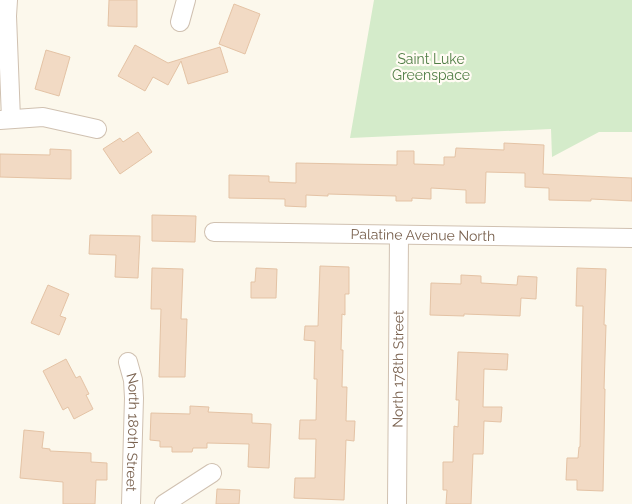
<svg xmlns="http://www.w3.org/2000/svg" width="632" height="504" font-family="Raleway,sans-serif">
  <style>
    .green { fill: #d4ebca }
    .building { fill: #f2dac4; stroke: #e4c3a5 }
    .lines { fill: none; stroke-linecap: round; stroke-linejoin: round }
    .minor-casing { stroke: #d0c1b1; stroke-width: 20 }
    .minor { stroke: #fff; stroke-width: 18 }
    .labels { text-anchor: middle; stroke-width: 4.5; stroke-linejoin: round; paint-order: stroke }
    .park-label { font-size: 14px; fill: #517e46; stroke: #fffbf3 }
    .street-label { font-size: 14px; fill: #79614e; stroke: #fffbf3 }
  </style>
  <rect width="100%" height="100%" fill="#fcf8ec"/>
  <polygon class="green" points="374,0 632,0 632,132 599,132 552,157 551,129 350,138"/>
  <g class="building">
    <polygon points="109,0 137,0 137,27 108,26"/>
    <polygon points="234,4 260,14 245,54 219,44"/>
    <polygon points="135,45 168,63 220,47 228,72 188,84 181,61 168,85 153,77 145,91 118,76"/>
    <polygon points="46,50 70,57 59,96 35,89"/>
    <polygon points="138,132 152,152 120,174 103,149 120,138 123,142"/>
    <polygon points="504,143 544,145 543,174 632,178 632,201 591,199 591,201 549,200 549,188 525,187 525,173 486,172 485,203 466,203 466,190 431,188 431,199 412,198 412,201 396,201 396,196 328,194 328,196 306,195 306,207 285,206 285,199 229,198 229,175 269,176 269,182 296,183 296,163 397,165 397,151 414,151 414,164 444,165 444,157 455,157 456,148 504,150"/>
    <polygon points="50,149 71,150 71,179 0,177 0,154 50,155"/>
    <polygon points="152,215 196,216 195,242 152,241"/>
    <polygon points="90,235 140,236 138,278 115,277 116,255 89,254"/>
    <polygon points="320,266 349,267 349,294 345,294 345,315 342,314 341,350 343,350 342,387 347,387 346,421 355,421 354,441 346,440 344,500 294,498 295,478 315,478 316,439 299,439 300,420 316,420 317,379 314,379 315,341 304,340 305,326 318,326"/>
    <polygon points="152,268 183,269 181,319 187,319 185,377 159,377 161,309 151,309"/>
    <polygon points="256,268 277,269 276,298 251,298 251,282 255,282"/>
    <polygon points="577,268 606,269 604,325 606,325 604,389 605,389 603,491 577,490 577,480 566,480 567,458 578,458 579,447 580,447 583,306 576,306"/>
    <polygon points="461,275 481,276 481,283 517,285 518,276 537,277 536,299 521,298 520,316 464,314 464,316 430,315 431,283 461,284"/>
    <polygon points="48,285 69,294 60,316 66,318 59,335 31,323"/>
    <polygon points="458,352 508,354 507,370 484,369 483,407 502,407 501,422 484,421 483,454 473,454 471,504 446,504 447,490 443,490 443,462 453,462 454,426 458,427 459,400 456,400"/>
    <polygon points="66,359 76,378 80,376 89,394 86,395 93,409 74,419 68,407 63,410 43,371"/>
    <polygon points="190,406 209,407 208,412 252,414 252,423 271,424 269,468 248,467 249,444 207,443 207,448 193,448 192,452 172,452 172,447 160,447 160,441 150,440 151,413 190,414"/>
    <polygon points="24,430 44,432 42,448 50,449 50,451 91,453 91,462 107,463 107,480 96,480 95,504 63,504 63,482 20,478"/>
    <polygon points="217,489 240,490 239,504 216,504"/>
  </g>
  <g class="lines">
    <g class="minor-casing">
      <g id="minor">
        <polyline points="8,0 7,16 11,119"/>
        <polyline points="180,22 186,0"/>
        <polyline points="0,120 43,117 97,129"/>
        <path id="s1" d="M214,232L632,238"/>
        <path id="s2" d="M128,362L133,380L134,398L131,504"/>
        <polyline points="164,504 212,473"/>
        <path id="s3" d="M397,504L399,235"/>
      </g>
    </g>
    <use href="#minor" class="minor"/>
  </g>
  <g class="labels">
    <g class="park-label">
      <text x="431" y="64">Saint Luke<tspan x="431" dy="16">Greenspace</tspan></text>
    </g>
    <g class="street-label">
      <text dy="5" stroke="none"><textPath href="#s1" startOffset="209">Palatine Avenue North</textPath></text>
      <text dy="5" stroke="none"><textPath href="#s3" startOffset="135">North 178th Street</textPath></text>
      <text dy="5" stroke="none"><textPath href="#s2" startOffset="71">North 180th Street</textPath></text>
    </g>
  </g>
</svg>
